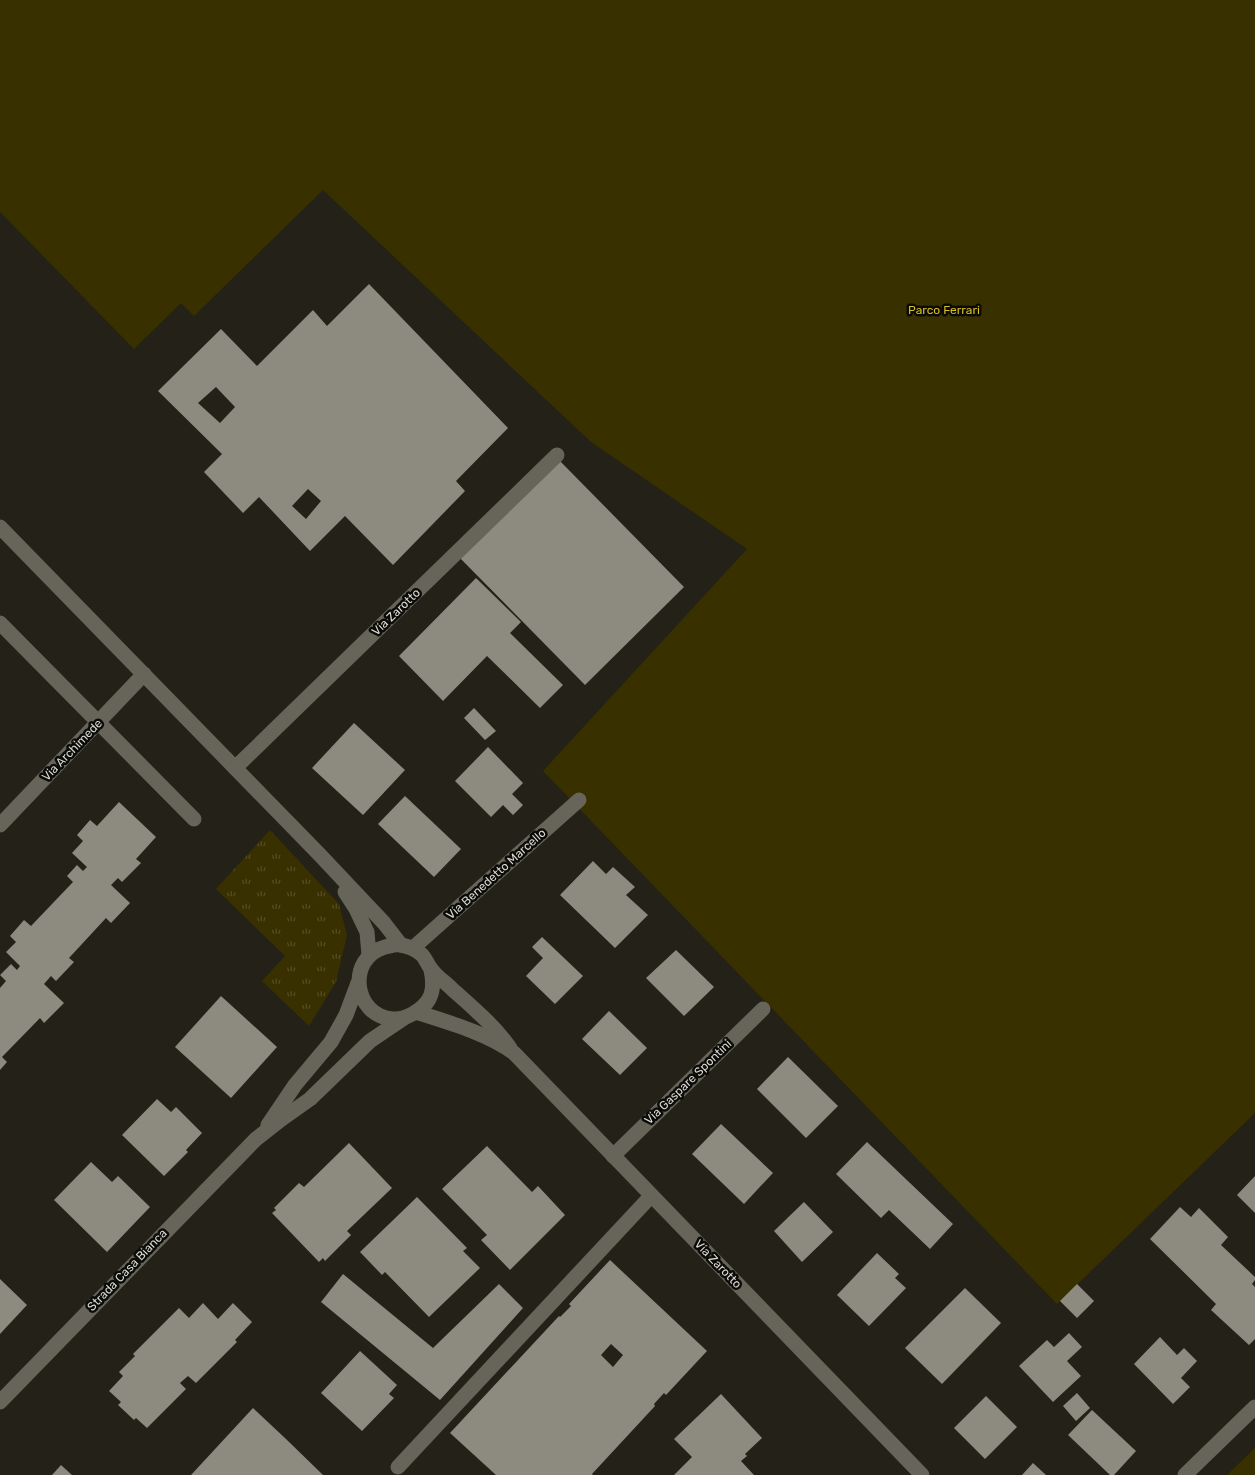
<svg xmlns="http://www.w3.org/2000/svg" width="1255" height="1475" font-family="Rubik,sans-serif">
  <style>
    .grass { fill: url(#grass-tufts) }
    .green { fill: #393000 }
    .building { fill: #8d8b80; fill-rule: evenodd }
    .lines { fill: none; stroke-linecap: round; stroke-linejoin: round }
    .minor { stroke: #67655a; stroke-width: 15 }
    .labels { text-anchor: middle; stroke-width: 5; stroke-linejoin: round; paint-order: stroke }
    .park-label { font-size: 12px; fill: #d8be1f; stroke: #0b0b07 }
    .street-label { font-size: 12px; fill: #dbdad4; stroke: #0b0b07 }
  </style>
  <defs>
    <pattern id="grass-tufts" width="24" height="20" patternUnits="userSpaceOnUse" patternTransform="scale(1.25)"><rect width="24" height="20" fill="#393000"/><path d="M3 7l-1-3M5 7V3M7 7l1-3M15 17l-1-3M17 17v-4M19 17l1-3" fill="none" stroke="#554d24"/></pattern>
  </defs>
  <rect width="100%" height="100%" fill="#232118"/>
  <polygon class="grass" points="270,830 339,904 347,935 336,982 309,1026 262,981 285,956 216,889"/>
  <g class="green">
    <polygon points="0,0 1255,0 1255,1113 1057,1304 543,771 747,549 591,442 323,190 194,316 181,303 134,349 0,212"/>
    <polygon points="1255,1448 1255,1475 1227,1475"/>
  </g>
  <g class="building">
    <path d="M369,284L508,428L456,481L465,491L393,565L345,516L310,551L259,497L243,513L204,472L222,454L158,391L221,329L257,366L313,310L327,326ZM216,387L235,407L220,423L198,403ZM308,489L321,501L306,519L292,506Z"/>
    <polygon points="557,458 684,587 585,685 458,556"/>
    <polygon points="476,578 521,622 510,633 563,685 540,708 487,656 443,701 399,656"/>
    <polygon points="474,708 496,731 485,740 464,718"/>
    <polygon points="354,723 405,770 363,815 312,768"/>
    <polygon points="488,747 523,783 512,794 523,805 513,815 503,805 491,817 455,781"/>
    <polygon points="405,796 461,849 434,877 378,824"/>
    <polygon points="119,802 156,837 136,859 141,863 122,882 118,878 111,885 130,903 111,923 106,918 69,958 74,962 56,981 51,976 44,984 64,1003 44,1023 40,1018 2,1057 7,1062 0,1070 0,988 6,981 0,975 11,964 17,970 20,966 6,952 16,942 10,936 24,920 31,926 73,882 67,876 77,865 83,871 87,867 72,853 83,841 77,835 90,820 97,826"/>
    <polygon points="593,861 606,874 613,867 635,887 626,895 648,915 615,948 560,895"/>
    <polygon points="542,937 583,976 555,1004 526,976 543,958 532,947"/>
    <polygon points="676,950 714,987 684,1016 646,978"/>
    <polygon points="221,996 277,1047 231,1098 175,1047"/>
    <polygon points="609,1011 647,1048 620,1075 582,1039"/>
    <polygon points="788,1057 838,1106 806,1138 757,1089"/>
    <polygon points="157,1099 171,1112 176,1107 202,1133 186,1150 188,1152 164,1176 122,1135"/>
    <polygon points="721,1124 773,1173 744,1204 692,1154"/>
    <polygon points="867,1142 953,1224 930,1249 889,1210 881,1218 836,1174"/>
    <polygon points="349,1143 392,1188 347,1231 351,1235 325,1261 323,1258 319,1262 272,1213 276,1210 274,1208 299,1183 304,1187"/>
    <polygon points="487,1146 532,1192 538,1186 565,1215 510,1270 481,1240 487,1235 442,1189"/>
    <polygon points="91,1162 112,1182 118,1176 150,1207 107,1252 54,1200"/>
    <polygon points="1255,1176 1255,1213 1237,1195"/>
    <polygon points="417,1197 467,1248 463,1251 480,1268 429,1317 385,1272 382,1275 360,1252"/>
    <polygon points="804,1202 833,1232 802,1262 774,1231"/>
    <polygon points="1180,1207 1191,1217 1199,1208 1228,1237 1221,1245 1255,1277 1255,1280 1252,1284 1255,1287 1255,1339 1249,1345 1211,1310 1216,1304 1150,1239"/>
    <polygon points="877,1253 899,1274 895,1278 906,1288 869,1326 837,1295"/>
    <path d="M610,1260L707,1351L666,1395L664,1393L654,1404L655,1406L592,1474L593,1475H496L450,1433L559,1316L560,1317L571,1306L569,1304ZM611,1344L623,1355L613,1367L601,1355Z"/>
    <polygon points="343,1274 433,1348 499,1284 523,1308 440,1400 321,1302"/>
    <polygon points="0,1279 27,1305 0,1334"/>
    <polygon points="1077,1284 1094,1301 1077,1318 1060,1301"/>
    <polygon points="965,1288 1001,1323 942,1384 905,1348"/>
    <polygon points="203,1303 218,1319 233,1303 252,1322 235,1340 237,1342 196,1383 188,1376 180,1383 186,1389 147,1428 136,1418 134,1420 118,1405 121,1402 109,1391 123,1376 119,1372 135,1356 133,1354 179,1308 189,1318"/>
    <polygon points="1069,1333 1082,1347 1067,1361 1081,1376 1053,1402 1019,1366 1047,1340 1054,1347"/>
    <polygon points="1160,1337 1177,1355 1184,1348 1197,1361 1181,1378 1190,1387 1173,1404 1134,1364"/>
    <polygon points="360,1351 397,1385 389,1394 394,1398 362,1431 321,1393"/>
    <polygon points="1077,1393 1090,1408 1076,1421 1063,1406"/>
    <polygon points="721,1394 762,1438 745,1454 747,1456 741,1461 754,1475 674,1475 692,1457 674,1439"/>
    <polygon points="986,1396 1017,1427 985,1459 954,1428"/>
    <polygon points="253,1408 286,1439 323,1475 191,1475"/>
    <polygon points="1092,1410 1136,1451 1114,1475 1110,1475 1068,1435"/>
    <polygon points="1033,1463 1046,1475 1022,1475"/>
    <polygon points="61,1465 72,1475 52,1475"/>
  </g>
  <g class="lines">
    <g class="minor">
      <polyline points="0,527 319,854 384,923 401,945"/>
      <polyline points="0,623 194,819"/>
      <polyline points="235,768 557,455"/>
      <polyline points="0,825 144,674"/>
      <polyline points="345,892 356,909 367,932 369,955"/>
      <polyline points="413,948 579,800"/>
      <path d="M431,970C433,979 434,990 429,999C423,1010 405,1020 393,1019C353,1016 346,958 385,947C390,946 395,944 400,945C408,946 415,949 421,954C426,958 427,965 432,970C437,977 445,982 451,988C472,1007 494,1025 510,1048"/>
      <path d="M416,1012C447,1022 487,1033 514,1053L922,1475"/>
      <polyline points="268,1125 295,1085 331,1042 346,1015 358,983"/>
      <polyline points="613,1156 763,1009"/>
      <polyline points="0,1402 256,1139 279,1121 310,1099 370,1041 404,1018"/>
      <polyline points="398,1467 651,1196"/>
      <polyline points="1185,1475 1255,1407"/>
    </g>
  </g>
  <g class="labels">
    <g class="park-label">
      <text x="944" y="314">Parco Ferrari</text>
    </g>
    <g class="street-label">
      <text transform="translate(396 612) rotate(-44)" y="4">Via Zarotto</text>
      <text transform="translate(72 750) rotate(-46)" y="4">Via Archimede</text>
      <text transform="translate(496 874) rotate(-42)" y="4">Via Benedetto Marcello</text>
      <text transform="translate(688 1082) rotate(-44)" y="4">Via Gaspare Spontini</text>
      <text transform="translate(718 1264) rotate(46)" y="4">Via Zarotto</text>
      <text transform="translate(127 1270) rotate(-46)" y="4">Strada Casa Bianca</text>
    </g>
  </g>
</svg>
